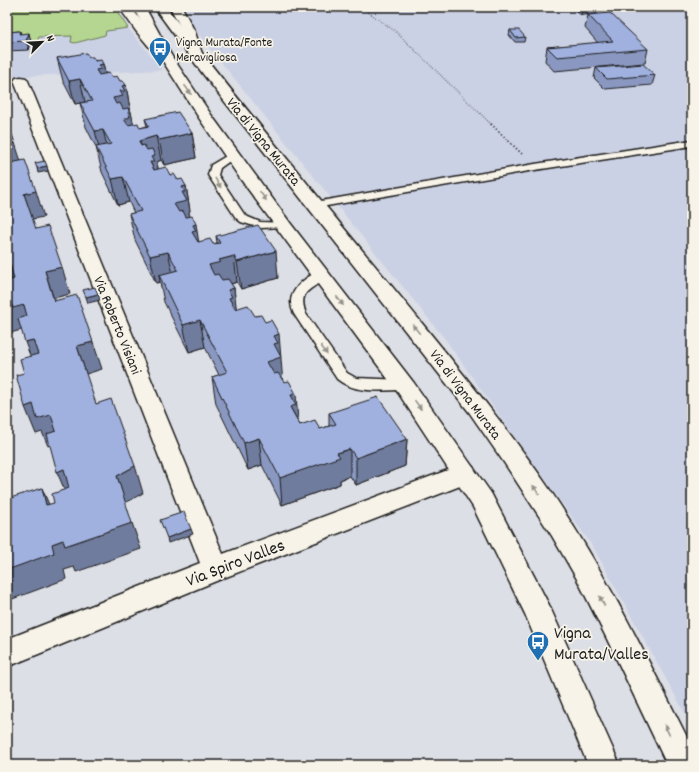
<svg xmlns="http://www.w3.org/2000/svg" width="699" height="772" font-family="Dekko,sans-serif">
  <style>
    .built { fill: #cbd1e4 }
    .green { fill: #b5d690; stroke: #687956 }
    .lines { fill: none; stroke-linecap: round; stroke-linejoin: round }
    .lane-casing { stroke: #1c1c1c; stroke-width: 3 }
    .street-casing { stroke: #1c1c1c; stroke-width: 3 }
    .secondary-casing { stroke: #1c1c1c; stroke-width: 3 }
    .path-far1 { stroke: #1c1c1c; stroke-width: 1.5; stroke-dasharray: 0.5 2; stroke-linecap: butt }
    .path { stroke: #1c1c1c; stroke-width: 2; stroke-dasharray: 1 2.5; stroke-linecap: butt }
    .lane { fill: #f7f3e8; fill-rule: evenodd }
    .street { fill: #f7f3e8; fill-rule: evenodd }
    .secondary { fill: #f7f3e8; fill-rule: evenodd }
    .wall { fill: #8a98c1; stroke: #1c1c1c }
    .shaded-wall { fill: #707c9d; stroke: #1c1c1c }
    .building { fill: #a0b1e0; stroke: #1c1c1c }
    .oneway { fill: #94928c }
    .labels { text-anchor: middle; stroke-width: 3.5; stroke-linejoin: round; paint-order: stroke }
    .far-poi-label { font-size: 13px; fill: #1c1c1c; stroke: #f7f3e8; text-anchor: start }
    .street-label { font-size: 15px; fill: #1c1c1c; stroke: #f7f3e8 }
    .near-street-label { font-size: 18px; fill: #1c1c1c; stroke: #f7f3e8 }
    .near-poi-label { font-size: 18px; fill: #1c1c1c; stroke: #f7f3e8; text-anchor: start }
  </style>
  <rect width="100%" height="100%" fill="#dddfe6"/>
  <filter id="ink" filterUnits="userSpaceOnUse"><feTurbulence type="fractalNoise" baseFrequency=".025" numOctaves="2"/><feDisplacementMap in="SourceGraphic" scale="8" xChannelSelector="R" yChannelSelector="G"/><feConvolveMatrix kernelMatrix="1 2 1 2 8 2 1 2 1" color-interpolation-filters="sRGB"/></filter>
  <g filter="url(#ink)">
    <g class="built">
      <polygon points="183,7 692,7 692,726 593,547 445,339 199,35"/>
      <polygon points="128,28 163,70 7,77 7,35"/>
    </g>
    <polygon class="green" points="7,7 114,7 128,28 106,31 105,35 75,43 71,42 72,36 39,37 37,42 7,41"/>
    <g class="lines">
      <g class="lane-casing">
        <g id="lane">
          <polygon points="692,140 692,146 535,170 315,208 310,205 315,202 535,164"/>
          <polygon points="233,152 238,155 220,168 218,175 244,214 248,217 260,222 288,223 290,225 288,227 260,228 241,222 236,218 208,175 211,165"/>
          <path d="M321,271L325,272L327,275C316,291 296,287 306,314L347,373L356,378L404,380L409,382L411,385L409,388L404,390C382,390 355,394 337,379L294,314C292,310 291,306 291,302C291,288 309,274 321,271Z"/>
        </g>
      </g>
      <g class="street-casing">
        <g id="street">
          <polygon points="119,7 131,7 144,25 171,55 172,58 171,61 161,61 136,31"/>
          <polygon points="170,7 182,7 195,32 203,57 202,60 192,60 191,57 183,32"/>
          <polygon points="21,77 26,78 28,81 223,554 464,464 473,467 476,474 473,481 226,577 7,667 7,639 200,563 14,81 16,78"/>
        </g>
      </g>
      <g class="secondary-casing">
        <g id="secondary">
          <polygon points="133,7 145,7 171,55 212,116 291,224 414,383 491,493 549,605 620,765 588,765 525,614 473,507 399,394 239,177 199,118 159,55"/>
          <path d="M154,7H166C241,105 321,200 399,295C450,358 502,420 548,487C604,569 647,658 692,747V765H667L606,637L578,581L552,536L505,464L469,412L203,74Z"/>
        </g>
      </g>
      <polyline class="path-far1" points="361,7 395,31 492,125"/>
      <polyline class="path" points="491,124 522,154"/>
      <use href="#lane" class="lane"/>
      <use href="#street" class="street"/>
      <use href="#secondary" class="secondary"/>
    </g>
    <g class="wall">
      <polygon points="577,7 597,14 581,15 576,11"/>
      <polygon points="588,15 648,49 645,63 554,71 545,61 547,47 598,43 585,28"/>
      <polygon points="510,30 525,37 524,42 515,42 509,35"/>
      <polygon points="20,31 21,34 31,42 29,50 7,51 7,32"/>
      <polygon points="89,57 103,64 105,73 120,81 126,85 130,109 129,109 131,112 133,124 140,128 147,126 145,119 192,133 196,158 164,165 161,160 157,162 158,169 170,175 186,186 190,211 189,212 189,216 199,242 213,244 217,243 216,236 278,278 241,289 237,282 231,284 234,288 236,309 283,382 298,421 300,425 320,429 329,426 329,413 407,439 405,466 356,485 350,476 340,480 340,484 282,505 262,465 248,470 216,404 212,377 219,375 205,347 189,352 164,302 160,282 156,283 135,240 129,214 134,213 129,202 118,205 102,172 96,147 86,127 80,103 75,104 63,81 57,58"/>
      <polygon points="596,68 655,75 652,85 605,89 594,78"/>
    </g>
    <g class="shaded-wall">
      <polygon points="598,9 597,14 581,15 582,11"/>
      <polygon points="29,33 31,42 29,50 26,41"/>
      <polygon points="103,64 108,87 105,88 96,70 99,65"/>
      <polygon points="80,79 85,102 75,104 69,81"/>
      <polygon points="126,85 130,109 129,109 131,112 136,136 118,122 113,98 120,91 122,86"/>
      <polygon points="103,130 109,154 101,156 95,131"/>
      <polygon points="192,133 196,158 164,165 159,140"/>
      <polygon points="156,136 161,160 157,162 160,181 139,141"/>
      <polygon points="15,143 23,168 18,188 7,154 7,145"/>
      <polygon points="47,166 48,171 38,173 37,168"/>
      <polygon points="123,177 129,202 118,205 112,179"/>
      <polygon points="186,186 190,211 189,212 191,227 179,230 174,204 182,192 182,187"/>
      <polygon points="36,191 44,217 32,219 24,194"/>
      <polygon points="196,224 200,251 192,232 193,225"/>
      <polygon points="276,251 278,278 241,289 237,262"/>
      <polygon points="168,252 174,278 159,275 160,282 156,283 150,256"/>
      <polygon points="7,256 20,291 13,293 7,276"/>
      <polygon points="234,256 237,282 224,286 213,292 209,265 219,260"/>
      <polygon points="62,267 70,294 54,298 63,328 45,271"/>
      <polygon points="234,288 237,315 229,298 228,290"/>
      <polygon points="98,294 100,300 88,303 86,297"/>
      <polygon points="11,303 24,305 34,332 21,330 7,334 7,304"/>
      <polygon points="200,320 205,347 189,352 183,325"/>
      <polygon points="279,334 283,384 269,389 267,362 274,336"/>
      <polygon points="33,340 43,367 35,369 25,342"/>
      <polygon points="93,342 102,369 86,374 77,346"/>
      <polygon points="296,394 298,421 290,407 291,395"/>
      <polygon points="33,404 51,415 62,442 48,446 42,432 36,434 25,407"/>
      <polygon points="259,438 262,465 248,470 244,443"/>
      <polygon points="407,439 405,466 356,485 356,458"/>
      <polygon points="350,449 350,476 340,480 340,484 282,505 280,478 337,453"/>
      <polygon points="135,466 143,493 125,503 117,476"/>
      <polygon points="64,469 75,496 68,498 57,472"/>
      <polygon points="42,488 53,514 46,505"/>
      <polygon points="132,523 141,549 76,572 74,567 64,570 66,579 7,601 7,570 52,544 63,540"/>
      <polygon points="191,529 193,534 168,543 167,538"/>
    </g>
    <g class="building">
      <polygon points="577,7 595,7 598,9 582,11"/>
      <polygon points="610,13 648,49 557,57 547,47 613,41 588,15"/>
      <polygon points="510,30 519,30 525,37 516,38"/>
      <polygon points="20,31 19,34 29,33 26,41 7,42 7,32"/>
      <polygon points="86,53 89,57 93,57 95,61 101,60 103,64 99,65 101,69 96,70 99,75 109,73 112,77 117,76 120,81 123,81 126,85 122,86 125,91 120,91 123,96 113,98 116,104 120,103 123,109 128,108 131,112 128,112 130,117 124,119 128,125 138,123 140,128 149,126 145,119 178,112 192,133 159,140 156,136 139,141 141,146 144,145 147,150 152,149 155,156 151,157 154,162 150,162 154,170 166,167 170,175 174,174 178,180 182,179 186,186 182,187 185,192 182,192 187,201 174,204 179,212 183,211 186,217 192,216 196,224 193,225 196,231 192,232 198,242 210,239 213,244 220,243 216,236 258,225 276,251 237,262 234,256 219,260 221,262 209,265 214,275 218,274 222,280 228,279 234,288 228,290 232,297 229,298 235,309 248,305 255,316 261,315 265,322 271,320 279,334 274,336 278,343 274,344 281,357 267,362 274,374 278,373 284,382 289,381 296,394 291,395 296,405 290,407 300,425 315,420 320,429 336,424 329,413 378,397 407,439 356,458 350,449 337,453 340,457 280,478 259,438 244,443 212,377 227,372 200,320 183,325 159,275 178,270 168,252 150,256 129,214 141,211 123,177 112,179 96,147 111,144 103,130 95,131 80,103 92,101 80,79 69,81 57,58"/>
      <polygon points="643,64 655,75 607,79 596,68"/>
      <polygon points="7,120 15,143 7,145"/>
      <polygon points="7,154 10,163 25,160 36,191 24,194 36,229 48,226 62,267 45,271 54,301 77,295 93,342 77,346 96,404 111,399 135,466 117,476 132,523 65,546 63,540 52,544 54,553 7,570 7,499 42,488 46,505 54,503 52,494 69,488 64,469 57,472 47,434 56,431 51,415 37,419 33,404 25,407 16,375 24,373 20,359 38,354 33,340 25,342 18,319 27,316 24,305 13,308 11,303 7,304 7,281 14,279 10,264 7,265"/>
      <polygon points="45,161 47,166 37,168 35,163"/>
      <polygon points="95,287 98,294 86,297 83,290"/>
      <polygon points="184,512 191,529 167,538 160,520"/>
    </g>
    <defs><path id="oneway-solid" d="M-6-.8H1V-3.2L6.5 0L1 3.2V.8H-6Z"/></defs>
    <g class="oneway">
      <use href="#oneway-solid" transform="translate(188 90) rotate(55)"/>
      <use href="#oneway-solid" transform="translate(218 183) rotate(59)"/>
      <use href="#oneway-solid" transform="translate(263 196) rotate(54)"/>
      <use href="#oneway-solid" transform="translate(340 301) rotate(53)"/>
      <use href="#oneway-solid" transform="translate(416 329) rotate(-129)"/>
      <use href="#oneway-solid" transform="translate(324 350) rotate(56)"/>
      <use href="#oneway-solid" transform="translate(418 405) rotate(54)"/>
      <use href="#oneway-solid" transform="translate(536 490) rotate(-124)"/>
      <use href="#oneway-solid" transform="translate(602 601) rotate(-118)"/>
      <use href="#oneway-solid" transform="translate(667 730) rotate(-115)"/>
    </g>
  </g>
  <defs>
    <g id="bus-pin" transform="scale(1.15)"><path d="M0 17L-7.5 6A9.5 9.5 0 1 1 7.5 6Z" fill="#1f6fb2" stroke="#f7f3e8"/><path d="M-5-6H5V4H4V6H2V4H-2V6H-4V4H-5ZM-3.5-4V0h7V-4ZM-3.5 1.2v1.5H-2V1.2ZM2 1.2v1.5H3.5V1.2Z" fill="#fff"/></g>
  </defs>
  <g fill-rule="evenodd">
    <use href="#bus-pin" x="160" y="48"/>
    <use href="#bus-pin" x="538" y="642"/>
  </g>
  <g class="labels">
    <g class="far-poi-label">
      <text x="176" y="46">Vigna Murata/Fonte<tspan x="176" dy="15">Meravigliosa</tspan></text>
    </g>
    <g class="street-label">
      <text transform="translate(264 141) rotate(51)" y="5">Via di Vigna Murata</text>
      <text transform="translate(118 325) rotate(68)" y="5">Via Roberto Visiani</text>
      <text transform="translate(466 394) rotate(53)" y="5">Via di Vigna Murata</text>
    </g>
    <g class="near-street-label">
      <text transform="translate(235 562) rotate(-21)" y="6">Via Spiro Valles</text>
    </g>
    <g class="near-poi-label">
      <text x="554" y="638">Vigna<tspan x="554" dy="21">Murata/Valles</tspan></text>
    </g>
  </g>
  <rect width="699" height="772" fill="none" stroke="#f7f3e8" stroke-width="24"/>
  <rect x="12" y="12" width="675" height="748" fill="none" stroke="#1c1c1c" stroke-width="1.5" filter="url(#ink)"/>
  <g transform="translate(42 42) rotate(66)" stroke="#f7f3e8" stroke-width="3" paint-order="stroke">
  <path d="M0-3L7 15L0 10L-7 15Z" fill="#1c1c1c"/>
  <text y="-6" font-size="11" font-weight="bold" text-anchor="middle" fill="#1c1c1c">N</text>
  </g>
</svg>
